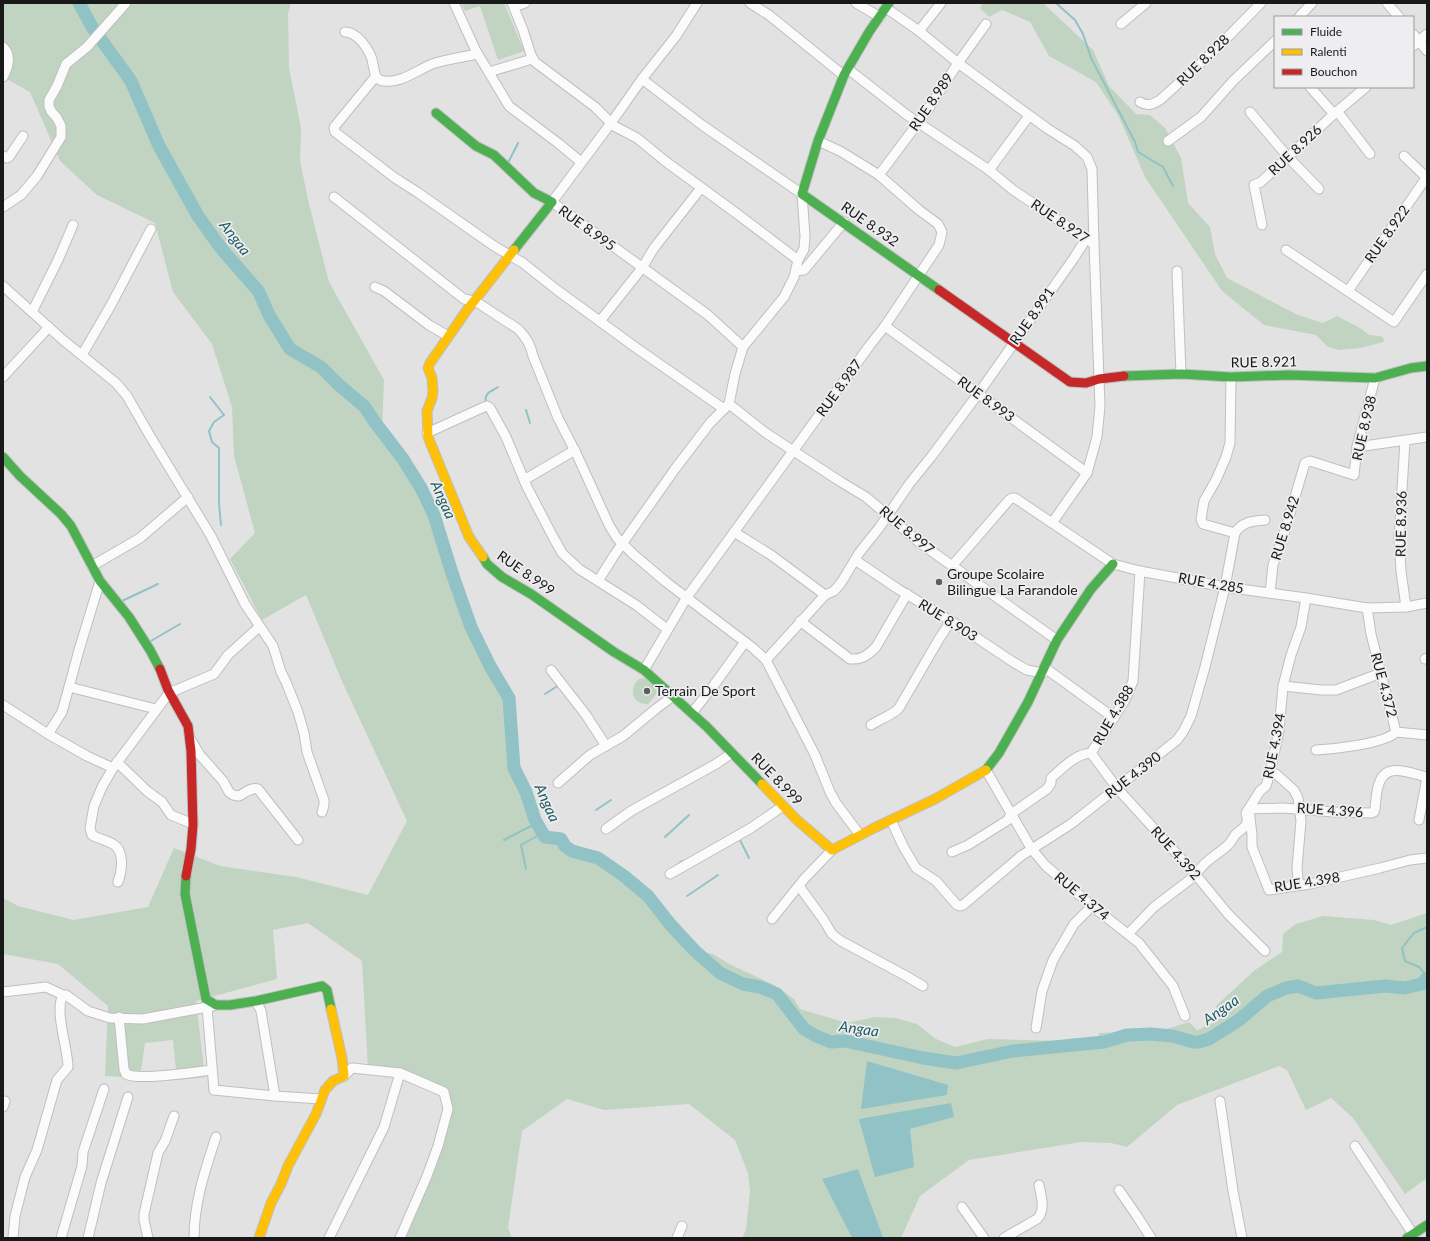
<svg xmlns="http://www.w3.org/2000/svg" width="1430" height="1241" font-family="Lato,sans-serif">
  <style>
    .green { fill: #c0d4c1; fill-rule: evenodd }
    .water { fill: #91c2c5 }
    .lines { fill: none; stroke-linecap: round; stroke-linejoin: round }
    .stream { stroke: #91c2c5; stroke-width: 2 }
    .river { stroke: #91c2c5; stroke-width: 13 }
    .street-casing { stroke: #bfbfc0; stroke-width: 11 }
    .fast-casing { stroke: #bfbfc0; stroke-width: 11 }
    .slow-casing { stroke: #bfbfc0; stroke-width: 11 }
    .jam-casing { stroke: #bfbfc0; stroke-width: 11 }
    .street { stroke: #fbfbfb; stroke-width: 9 }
    .fast { stroke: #4caf50; stroke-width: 9 }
    .slow { stroke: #ffc107; stroke-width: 9 }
    .jam { stroke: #c62828; stroke-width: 9 }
    .poi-dot { fill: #5f5f60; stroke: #eeeef1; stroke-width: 1.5 }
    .labels { text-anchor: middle; stroke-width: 3.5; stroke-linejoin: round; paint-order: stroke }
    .street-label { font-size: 14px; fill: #19191a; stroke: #eeeef1 }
    .poi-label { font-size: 14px; fill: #19191a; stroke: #eeeef1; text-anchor: start }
    .water-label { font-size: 15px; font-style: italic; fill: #205c5f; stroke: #eeeef1 }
  </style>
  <rect width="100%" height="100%" fill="#e2e2e3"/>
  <g class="green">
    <path d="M3,3H291L288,13L289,68L301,128L300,161L309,204L329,282L384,380L382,431L403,459L421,488L434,515L452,573L471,627L490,666L509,698L514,768L526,792L535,820L545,837L561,839L565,846L572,851L598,858L624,876L648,896L670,924L694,950L713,954L729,964L774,985L794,999L800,1009L847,1023L875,1017L895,1018L917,1024L936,1039L955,1047L988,1039L1098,1042L1099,1033L1126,1032L1154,1033L1189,1022L1197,1030L1218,1021L1216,1006L1255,970L1282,952L1283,934L1296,924L1323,916L1374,920L1391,925L1427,913V1178L1405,1194L1353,1118L1331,1098L1306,1110L1287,1070L1279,1066L1177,1105L1127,1147L1111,1143L1081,1142L969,1160L920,1196L901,1238H880L883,1237L858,1169L822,1179L852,1238H742L746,1230L750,1191L748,1173L735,1140L689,1104L604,1110L567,1099L522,1131L508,1228L512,1238H406L442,1133L444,1092L445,1088L368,1068L362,961L308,923L273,930L277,979L196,1001L205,1077L177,1080L173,1040L145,1043L140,1078L105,1076L108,1006L58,964L3,954V898L18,906L74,920L148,907L174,848L220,866L296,877L368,895L407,821L341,679L306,595L262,620L230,559L255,533L234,456L232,407L212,344L173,292L155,223L97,195L60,161L30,92L3,77ZM951,1103L953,1117L910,1129Z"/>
    <polygon points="461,3 504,3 524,51 498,60 480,6 465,11"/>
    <polygon points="983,3 1043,3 1093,50 1109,86 1136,114 1150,115 1165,128 1181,158 1188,203 1210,227 1215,254 1227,278 1298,315 1323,323 1337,316 1360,328 1369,335 1381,336 1384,339 1384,342 1360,348 1339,350 1328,347 1316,335 1264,325 1222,291 1145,177 1118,115 1096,82 1049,56 1030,22 1002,10 989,17 980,8"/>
    <path d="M642,678L652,681L662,691L658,692L648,704C630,705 628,683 642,678Z"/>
  </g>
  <g class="water">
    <polygon points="867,1061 948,1085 947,1095 861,1109"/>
    <polygon points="951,1103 954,1117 910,1129 914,1167 875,1177 859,1119"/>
    <polygon points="858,1169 883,1237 852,1238 822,1179"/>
  </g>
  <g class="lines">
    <g class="stream">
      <polyline points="1056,3 1075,20 1083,34 1091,58 1135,142 1138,152 1163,167 1173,186"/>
      <polyline points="508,163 518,143"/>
      <polyline points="210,397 224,415 214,422 209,431 212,442 219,448 219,503 221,525"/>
      <path d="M486,403C484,393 490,392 498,387"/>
      <polyline points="526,410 530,423"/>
      <polyline points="122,601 158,584"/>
      <polyline points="149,642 180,624"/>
      <polyline points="545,694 559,685"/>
      <polyline points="596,810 611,800"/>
      <polyline points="665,837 689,815"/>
      <polyline points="739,838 749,858"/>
      <polyline points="504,840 531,826"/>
      <polyline points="677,865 682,861"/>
      <polyline points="526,869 521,845 537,836"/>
      <polyline points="687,896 718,875"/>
      <polyline points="1427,927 1414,933 1402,948 1405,961 1419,967 1427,976"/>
    </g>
    <polyline class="river" points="79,3 92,27 131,81 159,146 198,216 220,247 259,292 269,315 290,349 321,367 339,385 365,407 374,421 403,459 421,488 434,515 452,573 471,627 490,666 509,698 514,768 526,792 535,820 545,837 561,839 565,846 572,851 598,858 624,876 648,896 670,924 694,950 720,973 743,984 760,987 777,994 804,1029 816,1036 831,1042 845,1041 923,1058 956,1063 1013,1051 1104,1042 1127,1035 1151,1034 1172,1036 1194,1042 1199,1042 1209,1039 1239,1020 1267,996 1286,988 1298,986 1316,993 1386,986 1404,988 1422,984 1427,978"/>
    <g class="street-casing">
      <g id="street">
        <polyline points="454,3 476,51 509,106 558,143 581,162"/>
        <polyline points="512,3 523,30 531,55 535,62 595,107 614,126 637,138 665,161 736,213 798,260"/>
        <polyline points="750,3 769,15 843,75"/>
        <polyline points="856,3 880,17"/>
        <polyline points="1387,3 1399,17"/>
        <polyline points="514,7 525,3"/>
        <polyline points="1299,17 1312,3"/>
        <polyline points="986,24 958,63 1048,129 1075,146 1087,157 1092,169 1094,244"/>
        <polyline points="1121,24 1146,3"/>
        <polyline points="919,31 941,3"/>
        <path d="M345,32C357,32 368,48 372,59C373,64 374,71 376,77C378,79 381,81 384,81C401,84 420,68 435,63C449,59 463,57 477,54"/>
        <polyline points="1413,34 1427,51"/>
        <polyline points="1413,46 1427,34"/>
        <path d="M3,47C12,55 8,68 3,77"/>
        <polyline points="848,69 907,115 989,170 1013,190 1094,244 1100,406 1097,437 1087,473 1052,523"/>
        <polyline points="489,72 532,59"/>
        <polyline points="376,76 335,126 334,128 335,132 395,178 417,192 494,246 523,263 557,290 635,347 724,409"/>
        <polygon points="642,79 702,125 802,194 805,236 804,249 798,260 794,277 784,297 743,347 708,315 552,202 611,123"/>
        <polyline points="642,79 676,36 697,3"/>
        <polyline points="1310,87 1334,114"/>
        <path d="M1140,102C1148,107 1153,104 1160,100L1212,53L1261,3"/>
        <polyline points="1337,111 1370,154"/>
        <polyline points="1250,112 1288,157 1319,189"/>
        <polyline points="1168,141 1201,117 1233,81 1275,41"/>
        <polyline points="3,156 7,158 9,157 23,136"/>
        <polyline points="1404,156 1427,178"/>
        <polyline points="989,170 1029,116"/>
        <polyline points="879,175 927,111 958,63 919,31 886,8"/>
        <path d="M334,197L464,299L475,301L518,329C526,337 531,345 533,356L558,418L577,455L609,525L617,538L633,554L666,582L753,648L766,660L825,595L834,591L841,583L859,553L879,528L910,483L931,457L978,394L1074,258L1086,239"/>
        <polyline points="3,207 21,195 37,176 61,137 61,126 57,118 51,111 49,106 49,100 57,86 66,64 87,47 126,3"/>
        <polyline points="1262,225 1254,185 1261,182 1334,114 1366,87"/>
        <polyline points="1286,250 1394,322 1427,274"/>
        <polyline points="796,271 804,270 844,222"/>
        <polyline points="1177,271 1181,374"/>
        <polyline points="3,286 63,340 116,383 127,396 150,436 211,536 245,604 273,646 281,672 286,682 298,712 304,733 307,752 324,800 324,805 322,812"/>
        <polyline points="375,287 384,291 429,325 448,336"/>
        <polyline points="1348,291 1426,178"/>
        <polyline points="32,312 58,260 73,225"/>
        <polyline points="600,321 642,268 654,248 701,188"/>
        <polyline points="885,326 1087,473"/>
        <polyline points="82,355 111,305 151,229"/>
        <polyline points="3,377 49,327"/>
        <polyline points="729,404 766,433 841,482 866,497 920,543 1057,640"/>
        <polyline points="427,433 484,407 487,406 490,408 506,437 527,487 552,535 562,553 579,569 636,605 667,629"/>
        <polyline points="1405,441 1399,538 1401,571 1406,607"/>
        <polyline points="1357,447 1427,437"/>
        <polyline points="524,480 575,450"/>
        <polyline points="734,532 771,555 825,595"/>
        <path d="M1235,533C1242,522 1252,521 1265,520"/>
        <polyline points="855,560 898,589 956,624 1013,662 1027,670 1043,673"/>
        <polyline points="92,566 140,538 188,497"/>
        <polyline points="952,566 1009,500 1012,498 1015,498 1113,564 1140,571 1225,587 1306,598 1367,608 1406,607 1427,603"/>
        <polyline points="598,581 615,554 675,469 710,423 729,404 735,374 743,347"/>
        <polyline points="1270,593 1273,565 1284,534 1305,463 1310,461 1354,475 1357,447 1375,378"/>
        <polyline points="1367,608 1371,634 1396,732 1427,735"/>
        <path d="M800,621L850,659C862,660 868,655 876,647L907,594"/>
        <polyline points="1425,659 1427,658"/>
        <polyline points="766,660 815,755 830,792 836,803 860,835"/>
        <polyline points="1045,668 1114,718"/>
        <polyline points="551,670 586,715 606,746"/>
        <polyline points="644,670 687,597 870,345 885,326 939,245 942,232 938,224 919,210 879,175 840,151 818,141"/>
        <polyline points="1283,686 1321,690 1336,690 1381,673"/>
        <polyline points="69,687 79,650 100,581"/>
        <polyline points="3,705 48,734 87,756 113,768 169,693 214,674 228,655 259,627"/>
        <polyline points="692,713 714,685 745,642"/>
        <path d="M871,725C880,719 893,715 899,708L939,639L951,621"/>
        <polyline points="48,734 62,712 69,687 156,709"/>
        <path d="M191,740L200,755L223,781L229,792L233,795L239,796C245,793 251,787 258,789L298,840"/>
        <path d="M1316,750C1333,749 1385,744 1396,732"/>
        <polyline points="1091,753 1117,788 1196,875 1228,914 1265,951"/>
        <polyline points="117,762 147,791 162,802 171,815 193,824"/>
        <path d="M113,768L102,787L94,806L90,828L92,835C99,839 106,840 113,844C125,851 122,871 118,882"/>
        <polyline points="986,770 1031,848 1045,865 1092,906 1139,943 1173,986 1185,1016"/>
        <polyline points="1270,773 1276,774 1294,790 1298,798 1301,821 1297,868 1298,880 1300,885"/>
        <path d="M1427,777C1412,774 1388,762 1380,781C1376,789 1376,800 1375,809L1374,812L1371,813L1334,812L1283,808L1249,809L1252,835V847L1269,890L1310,884L1380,868L1410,860L1427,858"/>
        <polyline points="558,783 590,755 623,736 657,708 673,696"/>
        <polyline points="891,820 903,846 916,868 936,881 957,905 960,906 963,905 1021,856 1071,824 1177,740 1183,732 1191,716 1205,667 1225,587 1235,533 1203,524 1201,519 1204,501 1216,480 1226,457 1230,443 1231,377"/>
        <polyline points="1419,820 1427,777"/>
        <polyline points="606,829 631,811 716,764 732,753"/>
        <path d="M952,852L968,845L1008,820L1011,814L1047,789L1051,783V778C1063,768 1075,754 1091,753L1125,700L1133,681L1140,571"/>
        <polyline points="670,874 751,828 783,806"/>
        <polyline points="799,886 823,919 832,934 841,941 906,976 923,986"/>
        <polyline points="772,919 805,878 832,850"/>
        <path d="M1128,934L1154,907L1196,875C1203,861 1218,855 1229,844C1232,841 1233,837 1236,834C1244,827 1250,826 1246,813L1260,791L1266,786L1270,773L1279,731L1283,686L1291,655L1301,627L1306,598"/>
        <polyline points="3,992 46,987 63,995 66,995 88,1011 110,1018 143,1019 213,1006"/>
        <polyline points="207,1007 214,1090 275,1096 261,1011 256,1001"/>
        <path d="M119,1017L124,1069L126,1074C138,1081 195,1072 212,1070"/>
        <polyline points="1036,1028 1042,991 1053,960 1074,924 1092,906"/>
        <polyline points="344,1076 352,1068 400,1073 444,1092 448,1109 438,1146 427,1176 400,1238"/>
        <polyline points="275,1096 321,1099"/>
        <polyline points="1220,1101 1233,1191 1242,1238"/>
        <polyline points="3,1107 5,1101"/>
        <polyline points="1355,1146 1413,1234"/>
        <polyline points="1119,1190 1137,1216 1151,1238"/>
        <polyline points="962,1207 984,1238"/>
        <path d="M13,1238L15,1216L25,1177L37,1150L57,1080L68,1067C68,1048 54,1011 63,995"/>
        <polyline points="61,1238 82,1166 83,1152 104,1089"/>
        <polyline points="88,1238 101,1183 128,1097"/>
        <polyline points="148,1238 144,1220 144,1214 158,1153 165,1141 174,1116"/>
        <path d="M194,1238C194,1203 205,1170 216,1137"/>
        <polyline points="329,1238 384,1127 400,1073"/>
        <polyline points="677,1238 682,1226"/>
        <path d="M1004,1238L1037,1219C1046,1210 1041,1196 1039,1185"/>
      </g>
    </g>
    <g class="fast-casing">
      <g id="fast">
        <polyline points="889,3 869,32 844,75 818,141 802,194 939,290"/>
        <polyline points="436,113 476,146 494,155 534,193 552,202 514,250"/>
        <polyline points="1124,376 1181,374 1231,377 1289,375 1375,378 1411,368 1427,366"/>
        <polyline points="3,457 20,476 61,514 71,526 100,581 129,617 150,650 160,669"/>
        <polyline points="483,557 487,564 502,577 531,594 614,652 644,670 707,727 762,784"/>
        <polyline points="986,770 999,753 1028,702 1057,640 1091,589 1113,564"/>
        <polyline points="186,876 185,894 206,999 216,1005 230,1005 256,1001 322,986 327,990 331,1009"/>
        <polyline points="1407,1238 1427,1225"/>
      </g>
    </g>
    <g class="slow-casing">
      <g id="slow">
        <polyline points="483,557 469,537 428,437 427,411 432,398 433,391 432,378 428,368 430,363 467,310 514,250"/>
        <polyline points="762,784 797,820 832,850 874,828 935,799 986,770"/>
        <polyline points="259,1238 271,1203 281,1184 288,1166 316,1114 325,1090 333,1081 344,1076 342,1058 331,1009"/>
      </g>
    </g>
    <g class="jam-casing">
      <g id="jam">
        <polyline points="939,290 1070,382 1086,383 1099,379 1124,376"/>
        <polyline points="160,669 168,690 188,726 191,751 193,825 191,849 186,876"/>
      </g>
    </g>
    <use href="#street" class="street"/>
    <use href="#fast" class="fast"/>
    <use href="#slow" class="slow"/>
    <use href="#jam" class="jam"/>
  </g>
  <g class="poi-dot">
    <circle cx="939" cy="582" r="4"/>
    <circle cx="647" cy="691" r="4"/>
  </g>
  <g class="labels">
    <g class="street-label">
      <text transform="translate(1203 60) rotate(-44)" y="5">RUE 8.928</text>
      <text transform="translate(931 102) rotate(-56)" y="5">RUE 8.989</text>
      <text transform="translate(1295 150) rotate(-43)" y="5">RUE 8.926</text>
      <text transform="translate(1060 221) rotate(34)" y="5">RUE 8.927</text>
      <text transform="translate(870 224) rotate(35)" y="5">RUE 8.932</text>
      <text transform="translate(587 228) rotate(36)" y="5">RUE 8.995</text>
      <text transform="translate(1387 234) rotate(-55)" y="5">RUE 8.922</text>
      <text transform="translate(1032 316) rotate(-55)" y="5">RUE 8.991</text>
      <text transform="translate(1264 362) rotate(-1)" y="5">RUE 8.921</text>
      <text transform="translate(839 388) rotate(-54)" y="5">RUE 8.987</text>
      <text transform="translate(986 399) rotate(36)" y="5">RUE 8.993</text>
      <text transform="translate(1364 428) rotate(-77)" y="5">RUE 8.938</text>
      <text transform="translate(1401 524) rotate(-89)" y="5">RUE 8.936</text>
      <text transform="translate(1285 528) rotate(-73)" y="5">RUE 8.942</text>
      <text transform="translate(907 530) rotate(40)" y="5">RUE 8.997</text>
      <text transform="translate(526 573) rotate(35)" y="5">RUE 8.999</text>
      <text transform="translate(1211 583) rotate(10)" y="5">RUE 4.285</text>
      <text transform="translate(948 620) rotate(32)" y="5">RUE 8.903</text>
      <text transform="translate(1384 685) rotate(75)" y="5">RUE 4.372</text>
      <text transform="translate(1113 715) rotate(-60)" y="5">RUE 4.388</text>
      <text transform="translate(1274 746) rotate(-79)" y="5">RUE 4.394</text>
      <text transform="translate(1133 775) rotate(-38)" y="5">RUE 4.390</text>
      <text transform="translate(777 779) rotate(46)" y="5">RUE 8.999</text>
      <text transform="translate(1330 810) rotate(4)" y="5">RUE 4.396</text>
      <text transform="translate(1176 853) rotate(48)" y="5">RUE 4.392</text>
      <text transform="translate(1307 882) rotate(-9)" y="5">RUE 4.398</text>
      <text transform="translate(1082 896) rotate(40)" y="5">RUE 4.374</text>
    </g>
    <g class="poi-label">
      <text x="947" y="579">Groupe Scolaire<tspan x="947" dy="16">Bilingue La Farandole</tspan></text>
      <text x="655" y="696">Terrain De Sport</text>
    </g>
    <g class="water-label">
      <text transform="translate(235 238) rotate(52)" y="5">Angaa</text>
      <text transform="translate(443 500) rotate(66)" y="5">Angaa</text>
      <text transform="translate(547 803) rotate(66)" y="5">Angaa</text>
      <text transform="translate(1221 1010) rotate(-35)" y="5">Angaa</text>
      <text transform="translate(859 1029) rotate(8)" y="5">Angaa</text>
    </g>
  </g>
  <rect width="1430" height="1241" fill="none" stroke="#19191a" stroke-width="8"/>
  <rect x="1274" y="16" width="140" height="72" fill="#eeeef1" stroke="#99999b"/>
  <rect x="1282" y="29" width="20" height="6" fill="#4caf50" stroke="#99999b"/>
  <text x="1310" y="36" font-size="12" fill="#19191a">Fluide</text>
  <rect x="1282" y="49" width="20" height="6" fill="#ffc107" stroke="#99999b"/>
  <text x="1310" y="56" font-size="12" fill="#19191a">Ralenti</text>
  <rect x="1282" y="69" width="20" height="6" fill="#c62828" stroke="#99999b"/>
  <text x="1310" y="76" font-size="12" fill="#19191a">Bouchon</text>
</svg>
